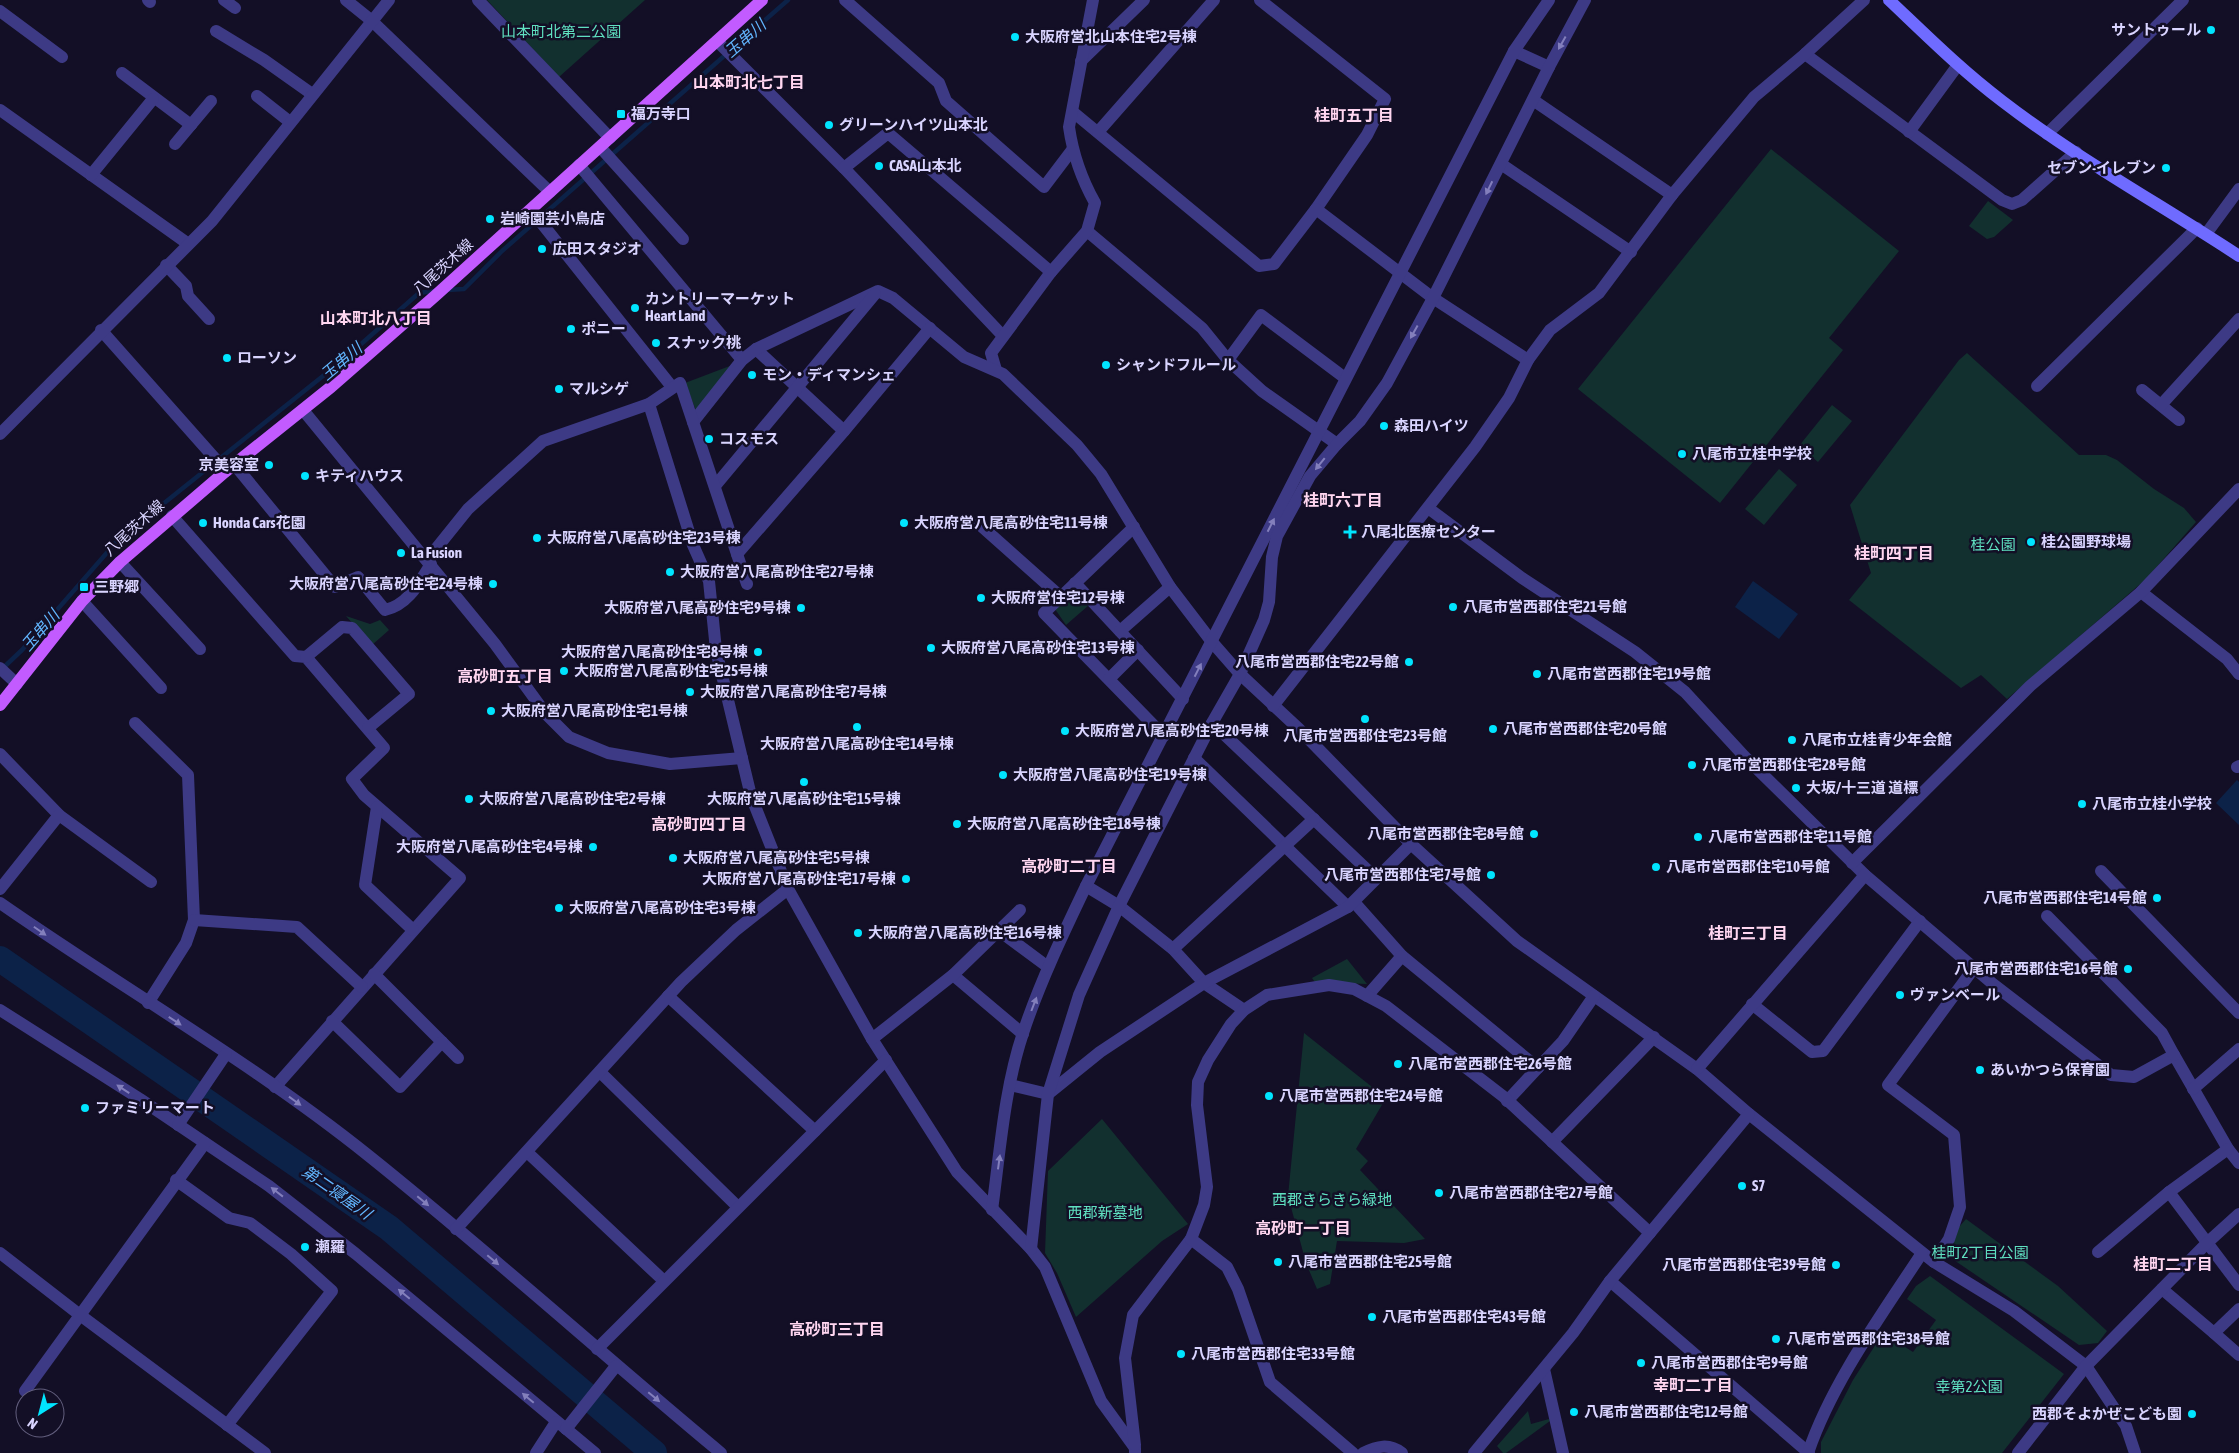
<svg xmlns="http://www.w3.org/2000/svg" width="2239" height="1453" font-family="'Asap Condensed','Noto Sans JP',sans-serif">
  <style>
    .green { fill: #12302f }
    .water { fill: #0c2248 }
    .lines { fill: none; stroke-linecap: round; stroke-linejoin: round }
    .stream { stroke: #0c2248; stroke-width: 4.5 }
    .river { stroke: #0c2248; stroke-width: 26 }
    .street { stroke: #3d3a85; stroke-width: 12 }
    .secondary { stroke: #6f6bff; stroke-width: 12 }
    .primary { stroke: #c25bff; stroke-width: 12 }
    .oneway { fill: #837fbc }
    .poi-dot { fill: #00e5ff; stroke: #130f26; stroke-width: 2 }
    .labels { text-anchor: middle; stroke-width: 5; stroke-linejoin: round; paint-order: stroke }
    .poi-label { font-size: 15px; font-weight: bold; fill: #d9d4ff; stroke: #130f26; text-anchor: start }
    .park-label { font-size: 15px; fill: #5fe0c0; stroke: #130f26 }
    .street-label { font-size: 15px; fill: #d9d4ff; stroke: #130f26 }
    .water-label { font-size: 16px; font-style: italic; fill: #62b6ff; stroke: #130f26 }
    .neighbourhood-label { font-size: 16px; font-weight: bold; fill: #ffd6f0; stroke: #130f26 }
  </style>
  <rect width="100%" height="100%" fill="#130f26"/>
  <g class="green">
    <polygon points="487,0 645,0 559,77"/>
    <polygon points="1771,149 1899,251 1829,338 1843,350 1720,503 1578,389"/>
    <polygon points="1988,201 2013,220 1994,237 1987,239 1969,226"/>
    <polygon points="1967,353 2079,455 2106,455 2117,460 2154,489 2184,508 2196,522 2146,579 2007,699 1981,675 1961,688 1849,600 1871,573 1850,505 1959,360"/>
    <polygon points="735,364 697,413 685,383"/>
    <polygon points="1832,405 1852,421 1818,462 1799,446"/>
    <polygon points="1779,469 1797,485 1764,525 1745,509"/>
    <polygon points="1078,593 1089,605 1066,625 1055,609 1070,594"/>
    <polygon points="346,616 370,624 380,620 389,630 372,645"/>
    <polygon points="1347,959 1367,984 1315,982 1312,978"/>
    <polygon points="1304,1033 1386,1098 1356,1149 1368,1161 1360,1170 1425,1239 1404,1243 1337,1241 1330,1284 1317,1289 1306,1263 1288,1196"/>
    <polygon points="1102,1119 1188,1224 1162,1241 1076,1317 1057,1273 1045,1253 1048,1171"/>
    <polygon points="1966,1219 2058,1286 2107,1331 2098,1343 2079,1345 1945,1254 1959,1227"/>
    <polygon points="1930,1276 2064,1374 2002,1453 1821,1453 1821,1442 1853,1380 1883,1333 1913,1352 1936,1320 1907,1299 1916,1286"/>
    <polygon points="1528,1411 1531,1424 1549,1419 1550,1421 1506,1453 1503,1453 1497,1446"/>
  </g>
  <g class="water">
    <polygon points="1753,581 1798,614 1779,639 1735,607"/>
    <polygon points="2237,780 2239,782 2239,825 2216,803"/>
  </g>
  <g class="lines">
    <g class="stream">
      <polyline points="447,290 464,289 502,251 788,0"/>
      <polyline points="3,668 22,650 118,540 343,360 419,293 434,291"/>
    </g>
    <polyline class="river" points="0,959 389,1228 654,1453"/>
    <g class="street">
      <polyline points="148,0 150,2"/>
      <polyline points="224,0 235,8"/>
      <polyline points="346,0 372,21 550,192"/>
      <polyline points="478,0 610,138"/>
      <polyline points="845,0 939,83 946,101 1044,187 1072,150"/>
      <polyline points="1260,0 1385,99 1367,135 1316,209"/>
      <polyline points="0,11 62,57"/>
      <polyline points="216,31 264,60 312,94"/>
      <polyline points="717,41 844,168 1003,336"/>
      <polyline points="1514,51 1549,67"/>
      <polyline points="1805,54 2002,200 2012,204 2022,200 2076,152"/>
      <polyline points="1081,61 1144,0"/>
      <polyline points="122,73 191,125"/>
      <polyline points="257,96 290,122"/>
      <polyline points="1533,100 1672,195"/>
      <polyline points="0,110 187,243"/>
      <polyline points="1073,112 1259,266 1274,264 1316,209 1433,298 1528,360"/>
      <polyline points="1098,132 1214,0"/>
      <polyline points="1909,132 1958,65"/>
      <polyline points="2047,134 2183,0"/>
      <polyline points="175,144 211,101"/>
      <polyline points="600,147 683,239"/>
      <polyline points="1501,164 1631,252"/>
      <polyline points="579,165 742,360"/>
      <polyline points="844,168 888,133 1051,272"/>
      <polyline points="91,175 153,99"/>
      <polyline points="532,211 672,387"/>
      <polyline points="1087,231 1202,328 1228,360 1262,391 1337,444"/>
      <polyline points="2206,234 2239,189"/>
      <polyline points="166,265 186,286 188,296 209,319"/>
      <polyline points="101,330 226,471"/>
      <polyline points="756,349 844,431"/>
      <polyline points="1228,360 1261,315 1345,378"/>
      <path d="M996,370L991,353L1051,272L1087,231L1095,203C1081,178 1073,155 1069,127L1093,0"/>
      <polyline points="2037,386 2197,228"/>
      <polyline points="2142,390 2179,420"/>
      <polyline points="649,404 693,545 709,581 716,650 751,796 788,889 872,1039 957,1172 1031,1249 1045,1267 1101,1401 1135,1448 1135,1453"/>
      <polyline points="2161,405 2239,319"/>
      <polyline points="303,410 495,644 546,714 569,737 608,753 670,764 742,758"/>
      <polyline points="693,422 742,360 756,349 878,291 893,298 964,357 1003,374 1077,445 1101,474 1170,587 1212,642 1240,674 1299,729 1411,844 1517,941 1697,1069 1749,1114 1934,1262 2014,1311 2086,1366 2126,1426 2135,1453"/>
      <polyline points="0,434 212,221 389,0"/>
      <path d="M234,464L335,587L358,577L385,610C408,605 419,583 431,564"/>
      <polyline points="715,486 875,294"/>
      <polyline points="1428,508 1522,578 1635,652 1685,692 1744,756 1865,875 1993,984 2111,1075 2134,1077 2174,1055 2228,1149 2239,1163"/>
      <polyline points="172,516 295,656 306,657 384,748 352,779 364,795 460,878 275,1087"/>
      <polyline points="979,524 1061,597"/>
      <polyline points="1134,527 1044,613 1164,736"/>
      <polyline points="737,554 844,431 930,328"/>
      <polyline points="427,560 468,509 543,441 649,404 680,383 747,584"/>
      <polyline points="120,562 200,649"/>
      <polyline points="1075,583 1183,699"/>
      <polyline points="2141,592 2227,659 2239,674"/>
      <polyline points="82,601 161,688"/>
      <polyline points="1120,631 1170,587"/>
      <polyline points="306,657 342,627 352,628 409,694 368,728"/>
      <polyline points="0,668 17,684"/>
      <polyline points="1109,679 1138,650"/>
      <polyline points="1273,706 1475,447 1509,398 1528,360 1550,330 1599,293 1672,195 1754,97 1805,54 1864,0"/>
      <polyline points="135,723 188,775 194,920 186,943 148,1003"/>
      <polyline points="1212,723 1376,878"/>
      <polyline points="0,754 59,815"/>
      <polyline points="1194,758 1348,907"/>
      <polyline points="2237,767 2239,766"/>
      <polyline points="377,807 365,885 413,930"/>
      <polyline points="1852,863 2030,686 2141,592 2239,489"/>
      <polyline points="2101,871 2239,1013"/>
      <polyline points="1086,886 1119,906 1173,949 1204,983 1244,1010"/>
      <polyline points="0,889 59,815 151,882"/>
      <polyline points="1354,902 1402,956 1538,1068"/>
      <path d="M0,903C122,988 253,1063 369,1156C489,1252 603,1355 721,1453"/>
      <polyline points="2047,916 2162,1033 2174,1055"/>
      <polyline points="194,920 297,927 362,987"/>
      <polyline points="998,930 1048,967"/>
      <polyline points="1173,949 1314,819"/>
      <polyline points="374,974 458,1058"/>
      <polyline points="953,975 1023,1034"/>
      <polyline points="668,996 815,1131"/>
      <polyline points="1367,996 1402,956"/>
      <polyline points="1752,1004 1812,1052 1823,1051 1920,921"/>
      <polyline points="0,1010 140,1099 269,1186 356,1254 595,1453"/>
      <polyline points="332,1021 400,1087 442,1042"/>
      <polyline points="872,1039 953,975 1020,910"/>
      <polyline points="1697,1069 1865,875"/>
      <polyline points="600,1072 738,1207"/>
      <polyline points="1010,1085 1048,1094 1100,1052 1204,983 1348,907 1411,844"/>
      <polyline points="2193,1089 2239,1049"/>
      <polyline points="1507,1101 1563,1041 1594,996"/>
      <polyline points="178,1125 226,1054"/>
      <polyline points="1552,1142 1654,1037"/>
      <polyline points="527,1152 664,1281"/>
      <polyline points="176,1180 229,1218 250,1223 291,1254 332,1291 227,1425"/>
      <polyline points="2169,1192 2239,1285"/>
      <path d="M992,1210C1000,1152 1004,1090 1023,1033C1040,982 1063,934 1086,886L1514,51L1549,0"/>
      <polyline points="456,1229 681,982 736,930 788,889"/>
      <polyline points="1031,1249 1048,1094 1079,995 1119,906 1212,723 1240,674 1264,620 1269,602 1272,557 1277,536 1310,476 1337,444 1360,421 1387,383 1433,298 1549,67 1585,0"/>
      <polyline points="2098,1252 2169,1192 2228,1149"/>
      <polyline points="0,1253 80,1315 265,1453"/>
      <polyline points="1934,1262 1949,1239 1960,1207 1954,1135 1888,1085 1974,968"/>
      <polyline points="1610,1281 1809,1453"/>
      <polyline points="2162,1289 2214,1333 2239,1309"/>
      <polyline points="2214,1333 2239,1355"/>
      <polyline points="597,1349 886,1060"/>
      <polyline points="1544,1369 1563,1453"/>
      <polyline points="25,1391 205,1143"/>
      <polyline points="566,1429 616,1366"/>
      <polyline points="1135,1445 1125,1358 1133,1315 1191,1239"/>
      <polyline points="536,1453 556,1422"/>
      <polyline points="1353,1453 1270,1382 1238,1289 1227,1267 1191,1239 1204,1205 1207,1187 1197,1105 1198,1082 1208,1060 1231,1024 1244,1010 1267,995 1329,985 1354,989 1386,1006 1504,1097 1650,1233"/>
      <path d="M1363,1453C1377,1446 1389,1443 1402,1453"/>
      <polyline points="1474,1453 1573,1333 1610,1281 1749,1114"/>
      <path d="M1808,1453C1831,1384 1882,1314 1922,1253"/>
      <polyline points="2018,1453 2086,1366 2208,1242 2239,1214"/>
    </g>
    <path class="secondary" d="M1889,0C1926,35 1961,70 2002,101C2076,158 2160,204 2239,256"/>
    <polyline class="primary" points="0,705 82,601 120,562 226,471 331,387 435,296 762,0"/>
  </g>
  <defs><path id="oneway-solid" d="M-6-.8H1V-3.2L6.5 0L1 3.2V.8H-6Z" transform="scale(1.25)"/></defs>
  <g class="oneway">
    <use href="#oneway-solid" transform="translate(1562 43) rotate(119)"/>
    <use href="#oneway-solid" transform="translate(1489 188) rotate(116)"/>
    <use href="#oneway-solid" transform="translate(1414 332) rotate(119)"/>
    <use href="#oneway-solid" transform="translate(1320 464) rotate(129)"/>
    <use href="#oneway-solid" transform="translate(1271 525) rotate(-63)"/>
    <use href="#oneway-solid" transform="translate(1198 670) rotate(-63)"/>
    <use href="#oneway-solid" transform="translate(40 931) rotate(35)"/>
    <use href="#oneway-solid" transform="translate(1034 1004) rotate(-69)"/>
    <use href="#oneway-solid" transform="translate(175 1021) rotate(33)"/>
    <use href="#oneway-solid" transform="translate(123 1089) rotate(-147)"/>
    <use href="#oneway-solid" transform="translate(295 1101) rotate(36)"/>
    <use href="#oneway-solid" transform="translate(999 1162) rotate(-82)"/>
    <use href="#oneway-solid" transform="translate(277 1192) rotate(-142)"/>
    <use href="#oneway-solid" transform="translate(423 1201) rotate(40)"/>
    <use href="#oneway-solid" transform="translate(493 1260) rotate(40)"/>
    <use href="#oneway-solid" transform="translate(404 1294) rotate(-140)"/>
    <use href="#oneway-solid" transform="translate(654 1397) rotate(40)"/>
    <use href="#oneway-solid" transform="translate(528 1398) rotate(-140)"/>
  </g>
  <g class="poi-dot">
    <circle cx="2211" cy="30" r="5"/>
    <circle cx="1015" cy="37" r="5"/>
    <rect x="616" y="109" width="10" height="10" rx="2.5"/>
    <circle cx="829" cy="125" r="5"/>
    <circle cx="879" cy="166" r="5"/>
    <circle cx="2166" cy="168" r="5"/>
    <circle cx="490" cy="219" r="5"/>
    <circle cx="542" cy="249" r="5"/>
    <circle cx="635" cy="308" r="5"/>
    <circle cx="571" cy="329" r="5"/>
    <circle cx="656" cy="343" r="5"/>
    <circle cx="227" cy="358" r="5"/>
    <circle cx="1106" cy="365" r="5"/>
    <circle cx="752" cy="375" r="5"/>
    <circle cx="559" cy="389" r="5"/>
    <circle cx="1384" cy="426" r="5"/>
    <circle cx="709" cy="439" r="5"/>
    <circle cx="1682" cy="454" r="5"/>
    <circle cx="269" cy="465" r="5"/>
    <circle cx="305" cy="476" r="5"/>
    <circle cx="203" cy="523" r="5"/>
    <circle cx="904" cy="523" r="5"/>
    <path d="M1347.5 524.5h5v5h5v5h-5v5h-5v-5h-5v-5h5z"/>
    <circle cx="537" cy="538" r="5"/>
    <circle cx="2031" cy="542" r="5"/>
    <circle cx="401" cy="553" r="5"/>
    <circle cx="670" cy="572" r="5"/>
    <circle cx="493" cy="584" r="5"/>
    <rect x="79" y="582" width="10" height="10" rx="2.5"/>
    <circle cx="981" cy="598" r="5"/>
    <circle cx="1453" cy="607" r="5"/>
    <circle cx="801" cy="608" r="5"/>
    <circle cx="931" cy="648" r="5"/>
    <circle cx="758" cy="652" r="5"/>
    <circle cx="1409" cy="662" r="5"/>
    <circle cx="564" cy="671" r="5"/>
    <circle cx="1537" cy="674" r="5"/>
    <circle cx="690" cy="692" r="5"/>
    <circle cx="491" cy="711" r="5"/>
    <circle cx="1365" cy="719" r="5"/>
    <circle cx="857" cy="727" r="5"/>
    <circle cx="1493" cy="729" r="5"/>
    <circle cx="1065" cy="731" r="5"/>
    <circle cx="1792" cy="740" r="5"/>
    <circle cx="1692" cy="765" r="5"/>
    <circle cx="1003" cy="775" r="5"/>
    <circle cx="804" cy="782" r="5"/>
    <circle cx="1796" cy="788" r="5"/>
    <circle cx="469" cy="799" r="5"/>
    <circle cx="2082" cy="804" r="5"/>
    <circle cx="957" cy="824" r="5"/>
    <circle cx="1534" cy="834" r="5"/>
    <circle cx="1698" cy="837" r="5"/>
    <circle cx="593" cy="847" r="5"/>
    <circle cx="673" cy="858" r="5"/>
    <circle cx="1656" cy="867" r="5"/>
    <circle cx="1491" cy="875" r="5"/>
    <circle cx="906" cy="879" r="5"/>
    <circle cx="2157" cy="898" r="5"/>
    <circle cx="559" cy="908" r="5"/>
    <circle cx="858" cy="933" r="5"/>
    <circle cx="2128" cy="969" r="5"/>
    <circle cx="1900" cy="995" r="5"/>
    <circle cx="1398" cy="1064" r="5"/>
    <circle cx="1980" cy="1070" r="5"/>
    <circle cx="1269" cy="1096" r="5"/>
    <circle cx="85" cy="1108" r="5"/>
    <circle cx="1742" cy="1186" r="5"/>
    <circle cx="1439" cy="1193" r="5"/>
    <circle cx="305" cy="1247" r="5"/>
    <circle cx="1278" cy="1262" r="5"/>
    <circle cx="1836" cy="1265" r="5"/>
    <circle cx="1372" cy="1317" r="5"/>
    <circle cx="1776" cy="1339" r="5"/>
    <circle cx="1181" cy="1354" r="5"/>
    <circle cx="1641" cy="1363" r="5"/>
    <circle cx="1574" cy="1412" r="5"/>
    <circle cx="2192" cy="1414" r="5"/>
  </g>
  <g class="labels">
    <g class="poi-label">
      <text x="2201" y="35" text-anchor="end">サントゥール</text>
      <text x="1025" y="42">大阪府営北山本住宅2号棟</text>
      <text x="631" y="119">福万寺口</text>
      <text x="839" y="130">グリーンハイツ山本北</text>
      <text x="889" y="171">CASA山本北</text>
      <text x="2156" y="173" text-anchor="end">セブン-イレブン</text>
      <text x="500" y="224">岩崎園芸小鳥店</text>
      <text x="552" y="254">広田スタジオ</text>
      <text x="645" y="304">カントリーマーケット<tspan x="645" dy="17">Heart Land</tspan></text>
      <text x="581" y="334">ポニー</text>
      <text x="666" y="348">スナック桃</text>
      <text x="237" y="363">ローソン</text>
      <text x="1116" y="370">シャンドフルール</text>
      <text x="762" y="380">モン・ディマンシェ</text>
      <text x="569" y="394">マルシゲ</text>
      <text x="1394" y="431">森田ハイツ</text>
      <text x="719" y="444">コスモス</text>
      <text x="1692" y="459">八尾市立桂中学校</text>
      <text x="259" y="470" text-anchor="end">京美容室</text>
      <text x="315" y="481">キティハウス</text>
      <text x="213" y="528">Honda Cars花園</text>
      <text x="914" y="528">大阪府営八尾高砂住宅11号棟</text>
      <text x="1361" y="537">八尾北医療センター</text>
      <text x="547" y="543">大阪府営八尾高砂住宅23号棟</text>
      <text x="2041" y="547">桂公園野球場</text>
      <text x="411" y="558">La Fusion</text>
      <text x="680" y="577">大阪府営八尾高砂住宅27号棟</text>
      <text x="483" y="589" text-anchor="end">大阪府営八尾高砂住宅24号棟</text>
      <text x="94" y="592">三野郷</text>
      <text x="991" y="603">大阪府営住宅12号棟</text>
      <text x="1463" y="612">八尾市営西郡住宅21号館</text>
      <text x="791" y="613" text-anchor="end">大阪府営八尾高砂住宅9号棟</text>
      <text x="941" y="653">大阪府営八尾高砂住宅13号棟</text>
      <text x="748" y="657" text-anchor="end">大阪府営八尾高砂住宅8号棟</text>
      <text x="1399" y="667" text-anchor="end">八尾市営西郡住宅22号館</text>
      <text x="574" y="676">大阪府営八尾高砂住宅25号棟</text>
      <text x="1547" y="679">八尾市営西郡住宅19号館</text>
      <text x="700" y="697">大阪府営八尾高砂住宅7号棟</text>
      <text x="501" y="716">大阪府営八尾高砂住宅1号棟</text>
      <text x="1503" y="734">八尾市営西郡住宅20号館</text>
      <text x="1075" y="736">大阪府営八尾高砂住宅20号棟</text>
      <text x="1365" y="741" text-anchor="middle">八尾市営西郡住宅23号館</text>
      <text x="1802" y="745">八尾市立桂青少年会館</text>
      <text x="857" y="749" text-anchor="middle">大阪府営八尾高砂住宅14号棟</text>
      <text x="1702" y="770">八尾市営西郡住宅28号館</text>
      <text x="1013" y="780">大阪府営八尾高砂住宅19号棟</text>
      <text x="1806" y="793">大坂/十三道 道標</text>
      <text x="479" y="804">大阪府営八尾高砂住宅2号棟</text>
      <text x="804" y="804" text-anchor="middle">大阪府営八尾高砂住宅15号棟</text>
      <text x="2092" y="809">八尾市立桂小学校</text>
      <text x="967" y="829">大阪府営八尾高砂住宅18号棟</text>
      <text x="1524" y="839" text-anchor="end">八尾市営西郡住宅8号館</text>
      <text x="1708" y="842">八尾市営西郡住宅11号館</text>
      <text x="583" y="852" text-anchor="end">大阪府営八尾高砂住宅4号棟</text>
      <text x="683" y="863">大阪府営八尾高砂住宅5号棟</text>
      <text x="1666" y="872">八尾市営西郡住宅10号館</text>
      <text x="1481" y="880" text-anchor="end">八尾市営西郡住宅7号館</text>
      <text x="896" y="884" text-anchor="end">大阪府営八尾高砂住宅17号棟</text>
      <text x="2147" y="903" text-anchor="end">八尾市営西郡住宅14号館</text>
      <text x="569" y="913">大阪府営八尾高砂住宅3号棟</text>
      <text x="868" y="938">大阪府営八尾高砂住宅16号棟</text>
      <text x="2118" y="974" text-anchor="end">八尾市営西郡住宅16号館</text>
      <text x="1910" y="1000">ヴァンベール</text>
      <text x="1408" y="1069">八尾市営西郡住宅26号館</text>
      <text x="1990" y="1075">あいかつら保育園</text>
      <text x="1279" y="1101">八尾市営西郡住宅24号館</text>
      <text x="95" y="1113">ファミリーマート</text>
      <text x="1752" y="1191">S7</text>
      <text x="1449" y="1198">八尾市営西郡住宅27号館</text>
      <text x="315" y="1252">瀬羅</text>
      <text x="1288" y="1267">八尾市営西郡住宅25号館</text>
      <text x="1826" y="1270" text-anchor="end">八尾市営西郡住宅39号館</text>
      <text x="1382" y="1322">八尾市営西郡住宅43号館</text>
      <text x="1786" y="1344">八尾市営西郡住宅38号館</text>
      <text x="1191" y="1359">八尾市営西郡住宅33号館</text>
      <text x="1651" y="1368">八尾市営西郡住宅9号館</text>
      <text x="1584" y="1417">八尾市営西郡住宅12号館</text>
      <text x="2182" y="1419" text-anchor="end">西郡そよかぜこども園</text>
    </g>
    <g class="park-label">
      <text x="561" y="37">山本町北第二公園</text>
      <text x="1993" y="550">桂公園</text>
      <text x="1332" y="1205">西郡きらきら緑地</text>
      <text x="1105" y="1218">西郡新墓地</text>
      <text x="1980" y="1258">桂町2丁目公園</text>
      <text x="1969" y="1392">幸第2公園</text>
    </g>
    <g class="street-label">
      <text transform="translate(443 267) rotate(-42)" y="5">八尾茨木線</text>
      <text transform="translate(134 528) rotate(-42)" y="5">八尾茨木線</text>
    </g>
    <g class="water-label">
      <text transform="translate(745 38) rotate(-41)" y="6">玉串川</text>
      <text transform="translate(341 361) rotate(-40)" y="6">玉串川</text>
      <text transform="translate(40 630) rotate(-49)" y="6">玉串川</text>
      <text transform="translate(337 1192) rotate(35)" y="6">第二寝屋川</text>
    </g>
    <g class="neighbourhood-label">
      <text x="749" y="88">山本町北七丁目</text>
      <text x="1354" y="121">桂町五丁目</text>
      <text x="376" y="324">山本町北八丁目</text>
      <text x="1343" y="506">桂町六丁目</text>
      <text x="1894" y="559">桂町四丁目</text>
      <text x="505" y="682">高砂町五丁目</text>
      <text x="699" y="830">高砂町四丁目</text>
      <text x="1069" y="872">高砂町二丁目</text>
      <text x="1748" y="939">桂町三丁目</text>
      <text x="1303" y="1234">高砂町一丁目</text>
      <text x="2173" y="1270">桂町二丁目</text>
      <text x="837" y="1335">高砂町三丁目</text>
      <text x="1693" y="1391">幸町二丁目</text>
    </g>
  </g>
  <g transform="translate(40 1413) rotate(216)"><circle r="24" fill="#130f26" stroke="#625e7d"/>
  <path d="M0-4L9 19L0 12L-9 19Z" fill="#00e5ff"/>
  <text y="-8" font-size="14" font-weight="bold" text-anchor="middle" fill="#d9d4ff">N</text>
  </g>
</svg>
